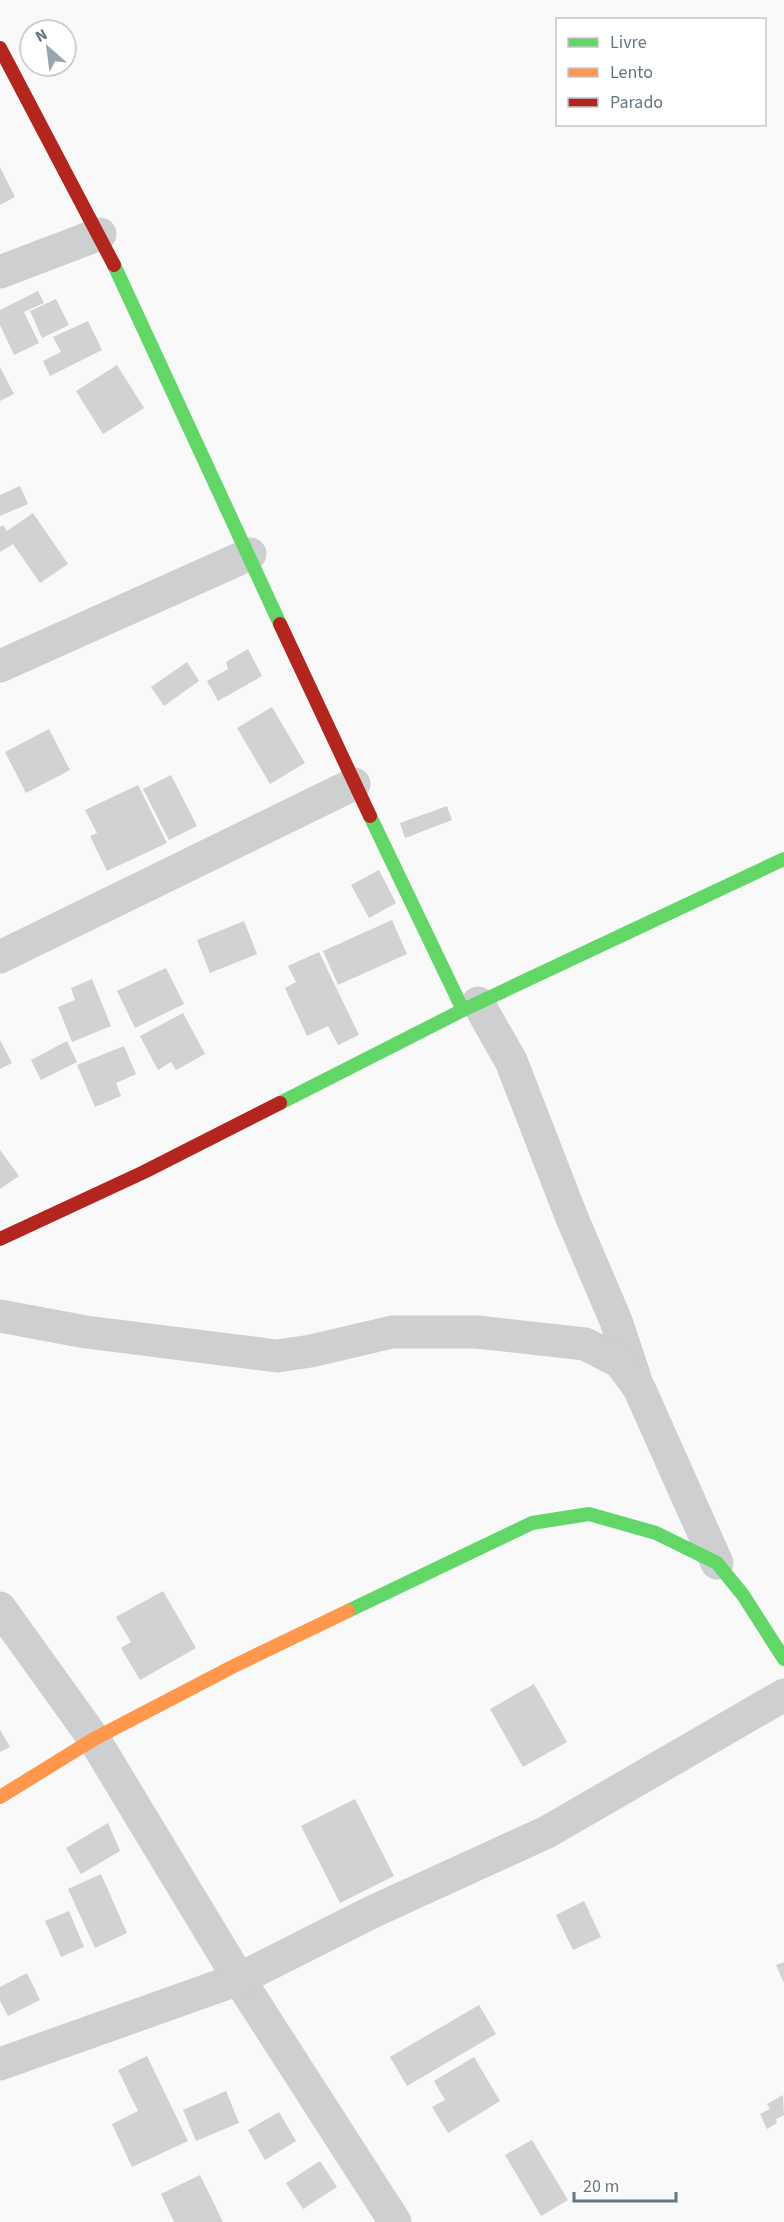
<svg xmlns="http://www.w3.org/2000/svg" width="784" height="2222" font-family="'Source Sans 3',sans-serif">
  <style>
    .building { fill: #d0d2d3 }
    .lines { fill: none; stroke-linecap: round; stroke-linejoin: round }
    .street { stroke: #cecfd0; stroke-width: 33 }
    .fast { stroke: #63d668; stroke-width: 14 }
    .slow { stroke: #ff974d; stroke-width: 14 }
    .jam { stroke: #b3261e; stroke-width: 14 }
  </style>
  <rect width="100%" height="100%" fill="#f9f9f9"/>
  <g class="building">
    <polygon points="0,167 15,197 0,205"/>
    <polygon points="38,291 44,303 24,312 39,343 14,355 0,325 0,310"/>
    <polygon points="56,299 69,325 42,338 30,311"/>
    <polygon points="88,321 102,350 50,376 43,361 61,352 53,337"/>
    <polygon points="117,365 144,408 103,434 76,391"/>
    <polygon points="0,367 14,394 0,401"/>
    <polygon points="20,486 28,504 0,516 0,495"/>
    <polygon points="33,513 68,564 40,583 13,544 0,552 0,527 3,525 7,531"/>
    <polygon points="248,649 262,676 218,701 207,681 228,669 226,662"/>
    <polygon points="187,662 199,681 164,706 151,687"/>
    <polygon points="272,707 305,763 270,784 237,728"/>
    <polygon points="49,729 70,770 26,793 5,752"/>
    <polygon points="171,775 197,826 169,840 143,789"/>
    <polygon points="138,785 167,843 107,871 90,836 97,833 85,810"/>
    <polygon points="447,806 452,820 405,838 400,823"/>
    <polygon points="379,870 396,903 369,918 351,885"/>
    <polygon points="392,920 407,954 338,985 323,951"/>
    <polygon points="244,921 257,954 210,973 197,940"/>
    <polygon points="319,952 359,1035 338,1045 328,1026 307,1036 285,988 296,982 288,966"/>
    <polygon points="166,968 184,1004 135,1028 117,991"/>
    <polygon points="92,979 111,1026 72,1042 58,1007 75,1000 71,988"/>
    <polygon points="183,1013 205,1054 176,1070 171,1062 158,1070 140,1036"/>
    <polygon points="0,1040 12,1063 0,1069"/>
    <polygon points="67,1041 77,1062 41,1080 31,1060"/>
    <polygon points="124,1046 136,1074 116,1083 121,1096 95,1107 77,1065"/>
    <polygon points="0,1150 19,1176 0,1189"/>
    <polygon points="163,1591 196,1648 140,1680 121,1648 131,1642 116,1617"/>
    <polygon points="534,1684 567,1742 523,1767 490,1709"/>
    <polygon points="0,1730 10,1747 0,1752"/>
    <polygon points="355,1799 394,1876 340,1903 301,1826"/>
    <polygon points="108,1823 120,1851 81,1874 66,1848"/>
    <polygon points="101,1874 127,1933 95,1948 68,1889"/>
    <polygon points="584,1901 601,1937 573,1950 556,1915"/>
    <polygon points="69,1911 84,1947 61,1957 45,1921"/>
    <polygon points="784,1962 784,1983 776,1965"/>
    <polygon points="27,1973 40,2000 8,2016 0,2001 0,1987"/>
    <polygon points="479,2005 496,2034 407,2086 390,2057"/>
    <polygon points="147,2056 188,2141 132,2167 112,2124 138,2111 118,2070"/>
    <polygon points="474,2057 500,2101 448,2133 432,2107 445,2100 434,2081"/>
    <polygon points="226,2091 239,2123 196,2141 183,2110"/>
    <polygon points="783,2095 784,2115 776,2119 777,2123 767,2129 760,2114 770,2109 767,2104"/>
    <polygon points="279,2112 296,2141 265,2160 248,2130"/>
    <polygon points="532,2140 568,2200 541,2216 505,2155"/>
    <polygon points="320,2161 337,2187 303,2209 286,2183"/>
    <polygon points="200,2175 223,2222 174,2222 161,2194"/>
  </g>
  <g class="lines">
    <g class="street">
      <polyline points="0,272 100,234"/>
      <polyline points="0,666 250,554"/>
      <polyline points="0,957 354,784"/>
      <polyline points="478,1003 511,1061 572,1218 616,1321 635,1378"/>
      <polyline points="0,1316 86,1332 277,1356 311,1351 392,1332 477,1332 585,1344 620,1362 639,1388 717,1563"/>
      <polyline points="0,1608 94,1739 239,1979 395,2222"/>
      <polyline points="0,2064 239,1979 372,1912 547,1832 784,1695"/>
    </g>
    <g class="fast">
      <polyline points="114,265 280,624"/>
      <polyline points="370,816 463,1010"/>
      <polyline points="280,1103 463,1010 784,859"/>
      <polyline points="348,1611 532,1523 589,1514 656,1533 717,1563 743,1595 784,1659"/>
    </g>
    <polyline class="slow" points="0,1797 94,1739 234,1666 348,1611"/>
    <g class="jam">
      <polyline points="0,48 114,265"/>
      <polyline points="280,624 370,816"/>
      <polyline points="0,1239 144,1172 280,1103"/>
    </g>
  </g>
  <rect x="556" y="18" width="210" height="108" fill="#ffffff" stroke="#c1c8cd" stroke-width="1.5"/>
  <rect x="568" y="38" width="30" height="9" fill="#63d668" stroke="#c1c8cd" stroke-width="1.5"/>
  <text x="610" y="48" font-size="18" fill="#657683">Livre</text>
  <rect x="568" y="68" width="30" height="9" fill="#ff974d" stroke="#c1c8cd" stroke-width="1.5"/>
  <text x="610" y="78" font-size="18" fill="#657683">Lento</text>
  <rect x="568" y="98" width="30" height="9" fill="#b3261e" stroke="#c1c8cd" stroke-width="1.5"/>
  <text x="610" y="108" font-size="18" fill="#657683">Parado</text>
  <g transform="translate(48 48) rotate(332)"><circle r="28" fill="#ffffff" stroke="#c1c8cd" stroke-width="1.5"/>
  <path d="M0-4.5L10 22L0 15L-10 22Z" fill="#99a4ac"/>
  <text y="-9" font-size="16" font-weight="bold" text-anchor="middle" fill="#657683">N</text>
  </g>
  <path d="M574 2192v9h102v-9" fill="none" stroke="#657683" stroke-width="3"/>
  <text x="583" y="2192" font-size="18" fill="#657683" stroke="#ffffff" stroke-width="4.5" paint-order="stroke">20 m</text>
</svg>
